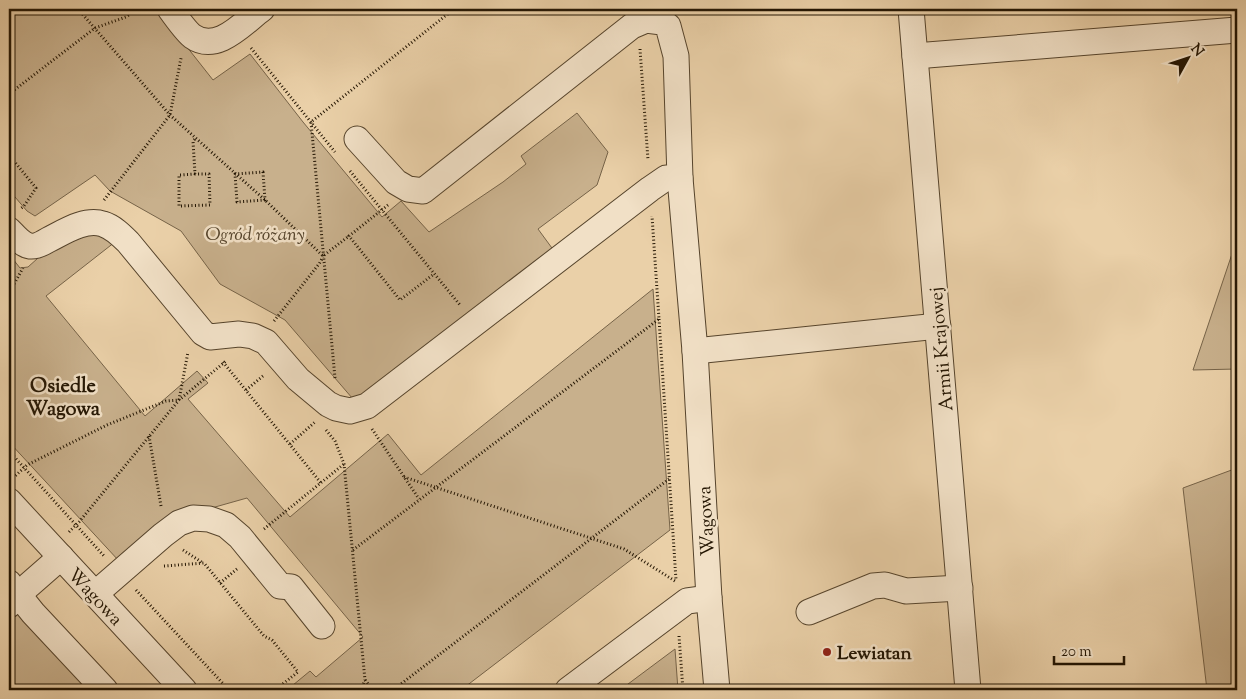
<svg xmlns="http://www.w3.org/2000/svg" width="1246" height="699" font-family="'Sorts Mill Goudy',serif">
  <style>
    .green { fill: #c8b08c; stroke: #766348 }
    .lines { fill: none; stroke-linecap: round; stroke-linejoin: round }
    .minor-casing { stroke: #56442c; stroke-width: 27 }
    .path { stroke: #241603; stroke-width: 3; stroke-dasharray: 1 2.5; stroke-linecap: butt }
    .minor { stroke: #f1e0c6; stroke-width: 25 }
    .poi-dot { fill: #8f2418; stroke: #f1e0c6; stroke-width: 2 }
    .labels { text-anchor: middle; stroke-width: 5; stroke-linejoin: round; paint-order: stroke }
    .park-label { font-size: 19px; font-style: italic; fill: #55442c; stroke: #f1e0c6 }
    .street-label { font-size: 19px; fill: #241603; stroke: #f1e0c6 }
    .poi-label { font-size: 19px; font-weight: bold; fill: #241603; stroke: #f1e0c6; text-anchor: start }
    .neighbourhood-label { font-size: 20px; font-weight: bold; fill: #241603; stroke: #f1e0c6 }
  </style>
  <rect width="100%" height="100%" fill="#ead0a8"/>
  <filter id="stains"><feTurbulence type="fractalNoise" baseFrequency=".004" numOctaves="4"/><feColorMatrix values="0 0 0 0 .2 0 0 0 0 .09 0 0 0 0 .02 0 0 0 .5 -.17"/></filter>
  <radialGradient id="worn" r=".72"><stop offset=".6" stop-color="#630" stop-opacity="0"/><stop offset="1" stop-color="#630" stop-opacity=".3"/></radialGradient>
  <g class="green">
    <polygon points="9,9 157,9 213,80 250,54 303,122 382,217 401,201 429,232 503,182 526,164 521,156 577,113 608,152 597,185 538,229 560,259 365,413 285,320 220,284 181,231 110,191 95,175 35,216 27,211 9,190"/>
    <polygon points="79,228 115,242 46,296 145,416 197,371 208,383 188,399 290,517 388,434 421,475 653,289 670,530 461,690 287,690 310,671 316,677 363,637 247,498 169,520 119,561 9,442 9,254 20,268 28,267 57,241"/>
    <polygon points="1237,239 1237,369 1193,370"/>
    <polygon points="1237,468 1237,690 1207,690 1183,488"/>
    <polygon points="21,609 83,682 74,690 9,690 9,619"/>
    <polygon points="675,649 678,690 620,690"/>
  </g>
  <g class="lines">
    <g class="minor-casing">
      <g id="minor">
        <path d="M170,9C175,16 186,31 192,36C217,54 243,23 262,9"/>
        <polyline points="911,9 968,690"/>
        <polyline points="915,56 1237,30"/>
        <polyline points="357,139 396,182 408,189 423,191 632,26 646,20 662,22 668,26 676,56 680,178 695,351 709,598 717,690"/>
        <path d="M9,230C14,235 22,245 30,246C36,247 43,243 48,240C64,232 85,218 103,224C113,227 121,235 128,242L203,333L210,337L239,334L253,336L266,342L298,379L328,404L336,408L350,411L367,406L650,189L666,178H680"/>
        <polyline points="695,351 938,326"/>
        <polyline points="9,501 184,690"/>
        <polyline points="9,583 33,613 105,690"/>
        <polyline points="95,594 163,535 179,523 193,518 209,519 226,525 240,537 280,586 291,587 322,626"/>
        <polyline points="9,605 29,585 61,557"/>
        <polyline points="809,612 873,586 885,585 906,591 960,588"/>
        <polyline points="568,690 687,601 709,598"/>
      </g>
    </g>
    <g class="path">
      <polyline points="78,9 170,115 265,200 323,256 349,236"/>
      <polyline points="251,48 335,152"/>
      <polyline points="640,49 648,160"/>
      <polyline points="9,94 95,28 126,17 137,9"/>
      <polyline points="9,155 36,188 24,206 20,209"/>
      <polyline points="350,171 460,305"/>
      <polygon points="263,172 265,200 237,202 235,174"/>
      <polyline points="195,174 179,175 179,206 210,205 209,174 195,174 193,141 196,138"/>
      <polyline points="104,200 170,115 181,58"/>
      <polyline points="388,205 349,236 400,300 434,274"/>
      <polyline points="9,293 23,268"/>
      <polyline points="659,319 676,580"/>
      <polyline points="274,321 319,264 323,257"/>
      <polyline points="223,362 321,483"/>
      <polyline points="335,378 311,122 454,9"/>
      <polyline points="246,390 263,376"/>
      <polyline points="372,429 419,499"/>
      <polyline points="326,430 335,441 344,464 365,680 361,690"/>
      <polyline points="149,436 161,506"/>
      <polyline points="290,444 315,422"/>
      <polyline points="9,451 104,556"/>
      <polyline points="404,477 624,549 675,581"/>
      <polyline points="13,478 27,465 107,425 166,401 179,400 188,352"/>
      <polyline points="264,529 344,464"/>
      <polyline points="69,532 79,522 179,400 226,361"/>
      <polyline points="183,550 203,563"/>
      <polyline points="353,550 659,319 652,216"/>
      <polyline points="164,566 204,563 264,636 272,640 298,672 275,690"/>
      <polyline points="220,583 237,569"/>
      <polyline points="136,590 229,690"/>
      <polyline points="679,636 683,690"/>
      <polyline points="365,680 373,690"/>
      <polyline points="393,690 669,479"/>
    </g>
    <use href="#minor" class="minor"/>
  </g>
  <circle class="poi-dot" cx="827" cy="652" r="5"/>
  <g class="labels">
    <g class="park-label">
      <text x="255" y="240">Ogród różany</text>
    </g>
    <g class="street-label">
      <text transform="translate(940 349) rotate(-95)" y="7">Armii Krajowej</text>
      <text transform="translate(705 521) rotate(-93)" y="7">Wagowa</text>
      <text transform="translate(96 596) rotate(47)" y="7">Wagowa</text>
    </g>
    <g class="poi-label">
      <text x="837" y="659">Lewiatan</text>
    </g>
    <g class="neighbourhood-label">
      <text x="63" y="392">Osiedle<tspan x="63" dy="23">Wagowa</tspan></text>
    </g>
  </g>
  <rect width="1246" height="699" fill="none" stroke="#ead0a8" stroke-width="30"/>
  <rect x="10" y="10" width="1226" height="679" fill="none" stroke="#241603" stroke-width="2.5"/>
  <rect x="15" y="15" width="1216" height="669" fill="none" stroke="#241603"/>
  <g transform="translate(1188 58) rotate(50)" stroke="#f1e0c6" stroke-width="4" paint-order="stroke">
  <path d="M0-4L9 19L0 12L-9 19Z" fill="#241603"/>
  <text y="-8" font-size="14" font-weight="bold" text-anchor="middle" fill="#241603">N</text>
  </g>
  <path d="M1054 656v8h70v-8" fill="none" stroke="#241603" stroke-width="2.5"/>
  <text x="1061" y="656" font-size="15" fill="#241603" stroke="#f1e0c6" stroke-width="4" paint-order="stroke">20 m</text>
  <rect width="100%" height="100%" filter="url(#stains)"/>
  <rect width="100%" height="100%" fill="url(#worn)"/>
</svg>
